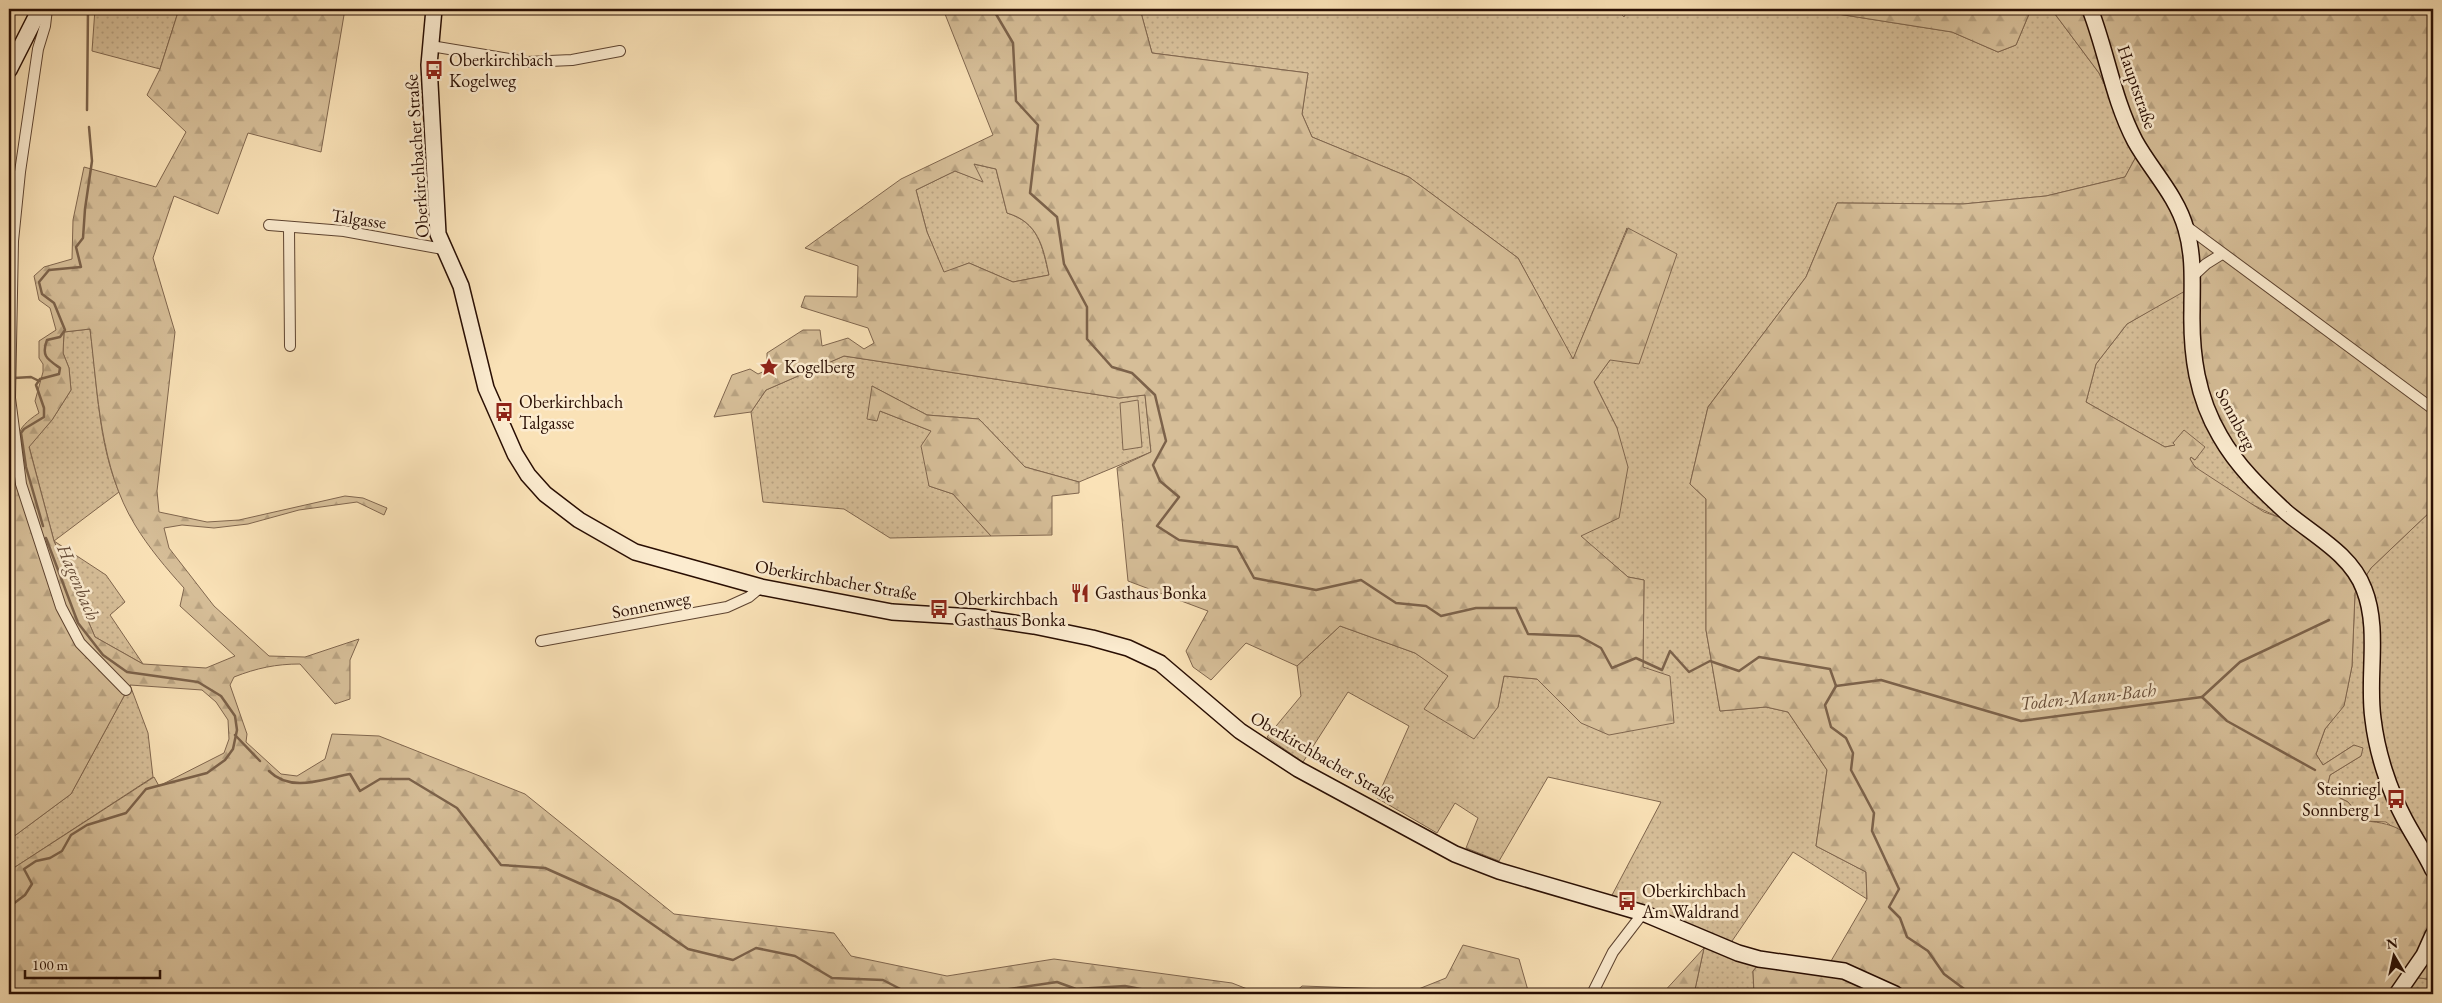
<svg xmlns="http://www.w3.org/2000/svg" width="2442" height="1003" font-family="'EB Garamond',serif">
  <style>
    .grass { fill: url(#grass-dots); stroke: #80664e }
    .forest { fill: url(#forest-firs); stroke: #80664e; fill-rule: evenodd }
    .pitch { fill: #d6be98; stroke: #80664e }
    .lines { fill: none; stroke-linecap: round; stroke-linejoin: round }
    .stream { stroke: #7c624a; stroke-width: 2.5 }
    .street-casing { stroke: #5d4330; stroke-width: 12 }
    .secondary-casing { stroke: #290e03; stroke-width: 18 }
    .street { stroke: #fcecd0; stroke-width: 10 }
    .secondary { stroke: #fcecd0; stroke-width: 15 }
    .labels { text-anchor: middle; stroke-width: 5; stroke-linejoin: round; paint-order: stroke }
    .poi-label { font-size: 18px; fill: #290e03; stroke: #fcecd0; text-anchor: start }
    .street-label { font-size: 18px; fill: #290e03; stroke: #fcecd0 }
    .water-label { font-size: 19px; font-style: italic; fill: #674d39; stroke: #fcecd0 }
  </style>
  <defs>
    <pattern id="grass-dots" width="8" height="8" patternUnits="userSpaceOnUse" patternTransform="scale(1.25)"><rect width="8" height="8" fill="#d6be98"/><path d="M2 2h.1M6 6h.1" fill="none" stroke="#b8a281" stroke-width="1.8" stroke-linecap="round"/></pattern>
    <pattern id="forest-firs" width="22" height="20" patternUnits="userSpaceOnUse" patternTransform="scale(1.25)"><rect width="22" height="20" fill="#d6be98"/><path d="M5 1l3.5 6h-7zM16 11l3.5 6h-7z" fill="#b8a281"/></pattern>
  </defs>
  <rect width="100%" height="100%" fill="#fae2b7"/>
  <filter id="stains"><feTurbulence type="fractalNoise" baseFrequency=".004" numOctaves="4"/><feColorMatrix values="0 0 0 0 .2 0 0 0 0 .09 0 0 0 0 .02 0 0 0 .5 -.17"/></filter>
  <radialGradient id="worn" r=".72"><stop offset=".6" stop-color="#630" stop-opacity="0"/><stop offset="1" stop-color="#630" stop-opacity=".3"/></radialGradient>
  <g class="grass">
    <polygon points="95,9 179,9 160,69 92,51"/>
    <polygon points="1140,9 1617,9 1624,17 1628,9 1806,9 1952,32 1998,52 2016,45 2029,14 2052,10 2099,73 2138,153 2125,177 2046,196 1963,204 1837,203 1806,277 1708,407 1690,484 1706,499 1706,630 1720,711 1766,707 1788,712 1827,770 1816,846 1866,872 1867,899 1793,852 1730,944 1611,897 1661,802 1548,777 1499,861 1466,848 1478,818 1455,803 1437,833 1377,798 1409,726 1348,692 1303,762 1267,737 1301,696 1297,666 1340,626 1415,653 1498,707 1504,676 1537,679 1581,723 1643,667 1644,580 1628,577 1580,536 1617,428 1594,382 1610,360 1627,228 1573,360 1518,258 1409,177 1312,137 1302,114 1308,73 1152,53"/>
    <path d="M973,164L996,169L1007,213C1039,223 1042,246 1049,275L1013,282L969,263L944,273L927,232L916,190L955,171L982,181Z"/>
    <path d="M2185,290L2292,522C2271,516 2196,478 2190,459L2191,457L2195,460L2176,445L2165,447L2086,402L2096,364L2127,324Z"/>
    <path d="M90,329C97,382 98,442 119,492L54,541L106,575L125,602L110,615L143,664L95,637L54,541L29,446L52,420L71,390L69,368L63,353L64,332Z"/>
    <polygon points="844,356 1119,398 1145,395 1151,452 1079,482 1025,467 979,419 927,415 872,386 880,411 931,431 929,486 953,494 991,536 890,538 844,509 763,502 751,412 766,390"/>
    <polygon points="2433,509 2433,858 2386,822 2364,821 2348,802 2326,791 2330,775 2361,756 2354,745 2323,765 2316,754 2325,729 2344,705 2352,666 2355,593 2371,568"/>
    <polygon points="130,685 148,733 153,777 9,871 9,840 71,794"/>
    <polygon points="1704,948 1760,963 1753,971 1754,994 1694,994"/>
    <polygon points="2407,976 2433,980 2433,994 2389,994"/>
  </g>
  <g class="forest">
    <path d="M179,9H345L321,152L248,133L218,214L174,196L153,258L175,332L157,491L159,512L207,522L239,520L345,496L363,498L387,508L384,515L357,502L299,510L248,524L214,528L182,525L164,528L169,548L214,606L269,656L305,657L359,639L350,660V699L335,704L300,664C276,664 257,668 234,677L230,685L247,734L246,742L281,774L297,776L325,759L332,734L379,736L525,794L674,914L834,933L851,956L947,976L1054,959L1232,983L1260,994H9V871L154,777L159,786L224,753L229,739L228,720L216,702L202,690L130,685L71,794L9,840V472L16,466C18,437 13,430 39,413L35,401L43,372V364L39,358V341L56,330L50,308L39,300L34,276L44,267L72,259L73,220L84,167L156,187L186,132L147,95L160,69ZM90,329C98,394 100,468 135,525C149,548 166,568 184,588L180,606L235,656L206,668L143,664L95,637L54,541L29,447L52,420L71,390L69,368L63,353L64,332Z"/>
    <path d="M943,9H1140L1152,53L1308,73L1302,114L1312,137L1409,177L1518,258L1573,359L1628,228L1677,254L1639,364L1610,360L1594,382L1617,428L1628,467L1619,518L1581,536L1628,577L1644,580L1643,667L1670,676L1674,723L1609,735L1581,723L1537,679L1504,676L1498,707L1474,739L1424,709L1448,676L1415,653L1340,626L1297,666L1246,643L1211,680L1193,667L1186,651L1208,611L1128,581L1117,468L1151,452L1145,395L1119,398L844,356L766,390L751,412L714,417L732,375L750,369L758,374L767,370V353L803,330H820L822,346L848,338L864,349L874,343L868,328L801,307L805,296L857,297L858,266L805,248L901,179L993,135ZM974,164L996,169L1007,213C1038,222 1043,246 1049,275L1013,282L969,263L944,272L927,232L916,190L955,171L983,182Z"/>
    <path d="M1806,9H2433V509L2371,568L2355,593L2352,666L2344,706L2325,729L2316,754L2323,765L2354,745L2363,748L2361,756L2330,775L2326,791L2348,802L2364,821C2400,823 2408,834 2433,858V980L2407,976L2389,994H1754L1753,971L1760,963L1831,961L1867,899L1866,872L1816,846L1827,770L1788,712L1766,707L1720,711L1706,630V499L1690,484L1708,407L1806,277L1837,203L1963,204L2046,196L2125,177L2138,153L2099,73L2052,10L2029,14L2016,45L1998,52L1952,32ZM2185,291L2214,436L2290,521L2264,512L2195,467L2190,459L2191,457L2195,460L2205,447L2184,430L2173,443L2175,445L2165,447L2086,402L2096,364L2127,324Z"/>
    <polygon points="872,386 927,415 979,419 1025,467 1079,482 1079,493 1052,496 1052,535 991,536 953,494 929,486 921,446 931,431 880,411 877,421 867,419"/>
    <polygon points="1463,945 1519,959 1529,994 1293,994 1302,986 1416,990 1446,978"/>
    <polygon points="1704,948 1694,994 1662,994"/>
  </g>
  <polygon class="pitch" points="1138,400 1142,447 1123,450 1120,403"/>
  <g class="lines">
    <g class="stream">
      <polyline points="993,9 1013,43 1016,101 1038,125 1030,193 1057,217 1064,264 1087,307 1087,339 1112,367 1132,373 1155,395 1166,441 1153,465 1160,481 1179,497 1157,526 1179,540 1237,547 1254,578 1316,590 1361,580 1396,603 1426,606 1441,616 1476,608 1516,608 1528,634 1579,636 1601,648 1612,668 1636,658 1662,670 1670,651 1689,672 1710,661 1739,671 1759,657 1830,669 1836,686 1881,680 2021,721 2202,697 2227,721 2315,770"/>
      <polyline points="1971,9 1973,9"/>
      <polyline points="87,110 88,9"/>
      <polyline points="14,378 31,377 39,381"/>
      <path d="M43,526L26,467L21,433L24,429L44,417V408L36,385L40,379L59,374L60,368C47,359 41,356 47,340L60,337L65,330L54,303L42,294L39,282L49,270L81,267L76,247L83,238L85,209L92,161L89,127"/>
      <polyline points="1836,686 1825,705 1831,727 1846,738 1853,753 1851,770 1874,813 1872,831 1899,889 1889,907 1900,918 1907,937 1928,951 1944,974 1971,994"/>
      <polyline points="2202,697 2240,662 2329,620"/>
      <polyline points="235,735 260,761"/>
      <path d="M269,771C291,793 323,779 350,774L360,791L380,779H409L457,808L501,865L545,868L619,901L688,949L733,960L756,948L795,956L832,978L883,980L910,994"/>
      <polyline points="9,907 25,895 32,884 24,869 36,861 50,858 62,851 71,835 87,825 126,813 146,789 207,773 225,760 233,749 237,730 235,716 221,696 198,682 127,672 103,655 78,623 46,538"/>
      <polyline points="944,994 951,992 981,993 1057,982 1076,989 1125,986 1161,993 1182,989 1204,994"/>
    </g>
    <g class="street-casing">
      <g id="street">
        <polyline points="47,9 45,26 38,49 20,172 13,241 10,398 21,484 61,607 80,643 126,690"/>
        <polyline points="431,46 527,62 572,60 620,51"/>
        <polyline points="269,225 344,231 443,249"/>
        <polyline points="2186,226 2433,409"/>
        <polyline points="289,228 290,346"/>
        <polyline points="2193,276 2206,264 2222,254"/>
        <polyline points="541,641 727,607 749,597 761,587"/>
        <polyline points="1592,994 1613,952 1643,913"/>
      </g>
    </g>
    <g class="secondary-casing">
      <g id="secondary">
        <polyline points="434,9 429,65 438,234 461,286 486,388 515,454 528,475 545,494 579,520 635,552 761,587 892,612 974,617 1034,626 1092,638 1128,648 1160,663 1240,731 1298,769 1455,854 1499,871 1643,913 1738,953 1759,959 1844,971 1895,994"/>
        <path d="M2090,9C2107,53 2113,99 2135,141C2151,170 2177,196 2186,229C2194,256 2192,282 2192,310C2191,355 2197,397 2220,436C2237,466 2261,489 2286,512C2313,535 2351,554 2364,589C2380,629 2367,677 2373,719C2377,753 2389,790 2405,820C2414,837 2425,853 2433,870"/>
        <polyline points="9,70 40,9"/>
        <polyline points="2397,994 2424,955 2433,935"/>
      </g>
    </g>
    <use href="#street" class="street"/>
    <use href="#secondary" class="secondary"/>
  </g>
  <defs>
    <g id="bus-bare" transform="scale(1.5)"><path d="M-5-6H5V4H4V6H2V4H-2V6H-4V4H-5ZM-3.5-4V0h7V-4ZM-3.5 1.2v1.5H-2V1.2ZM2 1.2v1.5H3.5V1.2Z" fill="#8f2418" stroke="#fcecd0" stroke-width="2.5" paint-order="stroke"/></g>
    <g id="sight-bare" transform="scale(1.5)"><path d="M0-6L1.8-2.2L6-1.7L2.9 1.2L3.7 5.4L0 3.3L-3.7 5.4L-2.9 1.2L-6-1.7L-1.8-2.2Z" fill="#8f2418" stroke="#fcecd0" stroke-width="2.5" paint-order="stroke"/></g>
    <g id="restaurant-bare" transform="scale(1.5)"><path d="M-5-6h1v4h1v-4h1v4h1v-4h1v5L-1.5 .5V6h-2V.5L-5-1ZM5-6V6H3V1.5H1.5Q1.5-4 5-6Z" fill="#8f2418" stroke="#fcecd0" stroke-width="2.5" paint-order="stroke"/></g>
  </defs>
  <g fill-rule="evenodd">
    <use href="#bus-bare" x="434" y="70"/>
    <use href="#sight-bare" x="769" y="367"/>
    <use href="#bus-bare" x="504" y="412"/>
    <use href="#restaurant-bare" x="1080" y="593"/>
    <use href="#bus-bare" x="939" y="609"/>
    <use href="#bus-bare" x="2396" y="799"/>
    <use href="#bus-bare" x="1627" y="901"/>
  </g>
  <g class="labels">
    <g class="poi-label">
      <text x="449" y="66">Oberkirchbach<tspan x="449" dy="21">Kogelweg</tspan></text>
      <text x="784" y="373">Kogelberg</text>
      <text x="519" y="408">Oberkirchbach<tspan x="519" dy="21">Talgasse</tspan></text>
      <text x="1095" y="599">Gasthaus Bonka</text>
      <text x="954" y="605">Oberkirchbach<tspan x="954" dy="21">Gasthaus Bonka</tspan></text>
      <text x="2381" y="795" text-anchor="end">Steinriegl<tspan x="2381" dy="21">Sonnberg 1</tspan></text>
      <text x="1642" y="897">Oberkirchbach<tspan x="1642" dy="21">Am Waldrand</tspan></text>
    </g>
    <g class="street-label">
      <text transform="translate(2137 87) rotate(71)" y="6">Hauptstraße</text>
      <text transform="translate(417 156) rotate(-94)" y="6">Oberkirchbacher Straße</text>
      <text transform="translate(359 219) rotate(8)" y="6">Talgasse</text>
      <text transform="translate(2236 419) rotate(62)" y="6">Sonnberg</text>
      <text transform="translate(836 580) rotate(10)" y="6">Oberkirchbacher Straße</text>
      <text transform="translate(651 605) rotate(-11)" y="6">Sonnenweg</text>
      <text transform="translate(1323 757) rotate(30)" y="6">Oberkirchbacher Straße</text>
    </g>
    <g class="water-label">
      <text transform="translate(79 582) rotate(67)" y="7">Hagenbach</text>
      <text transform="translate(2088 696) rotate(-6)" y="7">Toden-Mann-Bach</text>
    </g>
  </g>
  <rect width="2442" height="1003" fill="none" stroke="#fae2b7" stroke-width="30"/>
  <rect x="10" y="10" width="2422" height="983" fill="none" stroke="#290e03" stroke-width="2.5"/>
  <rect x="15" y="15" width="2412" height="973" fill="none" stroke="#290e03"/>
  <g transform="translate(2394 956) rotate(351)" stroke="#fcecd0" stroke-width="4" paint-order="stroke">
  <path d="M0-4L9 19L0 12L-9 19Z" fill="#290e03"/>
  <text y="-8" font-size="14" font-weight="bold" text-anchor="middle" fill="#290e03">N</text>
  </g>
  <path d="M25 970v8h135v-8" fill="none" stroke="#290e03" stroke-width="2.5"/>
  <text x="32" y="970" font-size="15" fill="#290e03" stroke="#fcecd0" stroke-width="4" paint-order="stroke">100 m</text>
  <rect width="100%" height="100%" filter="url(#stains)"/>
  <rect width="100%" height="100%" fill="url(#worn)"/>
</svg>
